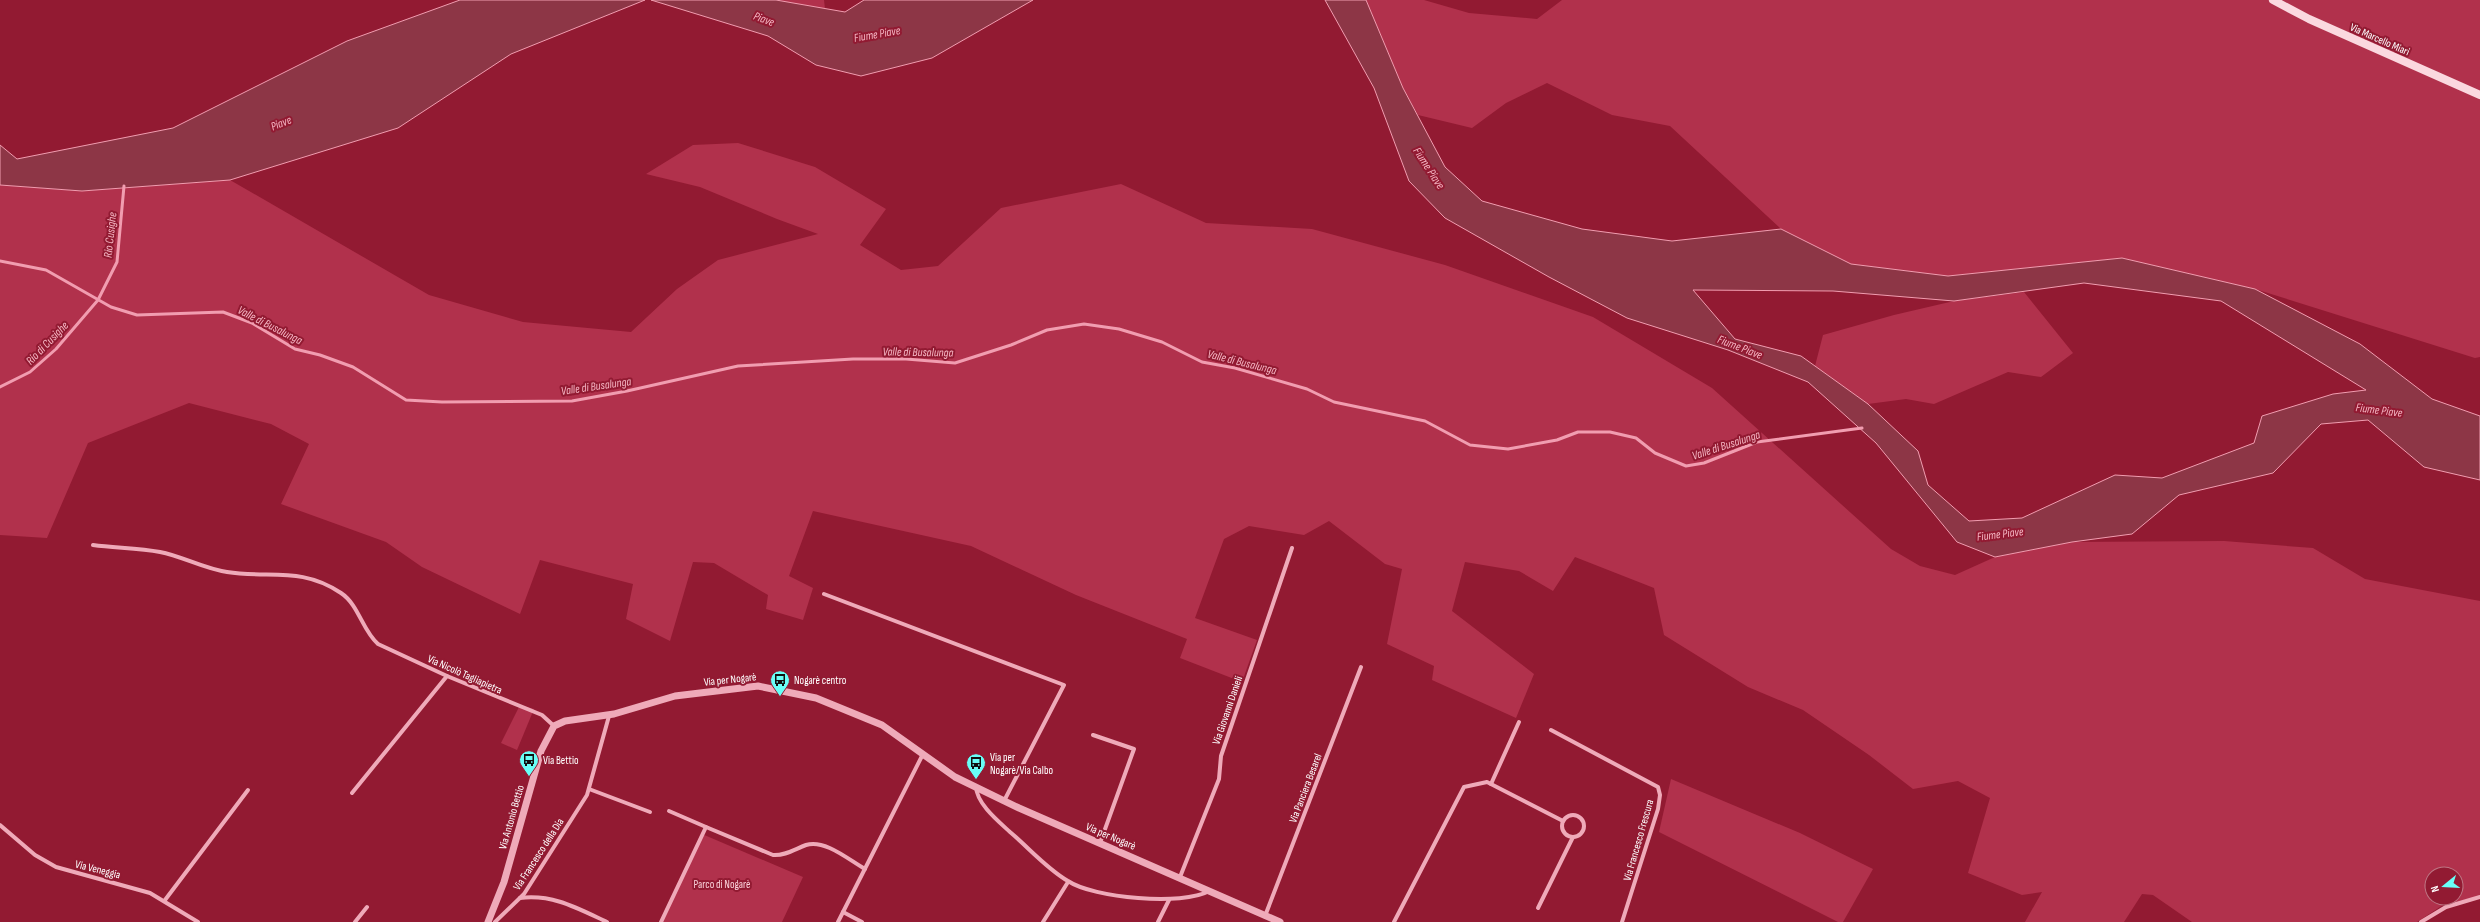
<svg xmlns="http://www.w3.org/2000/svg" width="2480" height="922" font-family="'Sofia Sans Condensed',sans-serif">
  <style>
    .green { fill: #b1314c; fill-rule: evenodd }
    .water { fill: #8d3646; stroke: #f19db0; fill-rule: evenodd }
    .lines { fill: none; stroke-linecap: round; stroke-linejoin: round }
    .stream { stroke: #f19db0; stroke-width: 3 }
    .minor { stroke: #efaab9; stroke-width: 4 }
    .tertiary { stroke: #efaab9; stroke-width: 7 }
    .secondary { stroke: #fbd8df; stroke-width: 8 }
    .labels { text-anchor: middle; stroke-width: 4; stroke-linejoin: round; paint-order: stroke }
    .street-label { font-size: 11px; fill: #fff; stroke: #921a32 }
    .poi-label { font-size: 11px; fill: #fff; stroke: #921a32; text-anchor: start }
    .park-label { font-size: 11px; fill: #fbd1da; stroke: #921a32 }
    .water-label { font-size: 12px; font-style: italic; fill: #f6b7c4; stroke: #921a32 }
  </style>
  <rect width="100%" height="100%" fill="#921a32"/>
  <g class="green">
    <polygon points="776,0 824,0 825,9 777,2"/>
    <polygon points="1366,0 1424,0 1469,13 1537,19 1562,0 2480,0 2480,357 2475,358 2255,289 2122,258 1948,276 1851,264 1781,229 1670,126 1612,115 1547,83 1506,103 1472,128 1418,115 1403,88"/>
    <path d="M738,143L815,167L886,209L860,245L901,270L938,266L1001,208L1121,184L1206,223L1312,229L1445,265L1593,317L1712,388L1891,549L1920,566L1955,575L1995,557L2072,542L2224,541L2313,548L2365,579L2480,601V896L2443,905L2417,922H2192L2153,895L2142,894L2124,922H2025L2042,892L2022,895L1968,873L1990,798L1958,781L1913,789L1869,755L1803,710L1748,687L1664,635L1654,588L1575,557L1553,591L1519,571L1465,562L1452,611L1534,674L1516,718L1432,680L1434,666L1387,644L1402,569L1385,564L1329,521L1304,535L1249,526L1224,539L1195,618L1257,640L1242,682L1180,658L1187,639L1076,595L971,546L813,511L789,576L813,588L803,620L766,609L768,595L714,563L693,562L670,641L626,619L633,584L540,560L520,614L422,567L386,542L281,504L309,444L271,424L189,403L88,443L47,538L0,535V185L82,191L230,180L429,295L523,322L631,332L677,289L718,260L818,234L777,219L700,187L646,174L693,145ZM2432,874H2456V898H2432Z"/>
    <polygon points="2024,292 2073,353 2041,377 2008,372 1934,404 1906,399 1868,404 1815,366 1823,335 1894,315 1954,301"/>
    <polygon points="520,705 534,709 517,750 501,743"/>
    <polygon points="1671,779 1800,833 1873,869 1843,922 1838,922 1659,832"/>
    <polygon points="702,834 803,877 782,922 662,922"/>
  </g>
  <g class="water">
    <polygon points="460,0 645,0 511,54 398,128 230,180 82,191 0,185 0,145 17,159 173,128 347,41"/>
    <polygon points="651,0 776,0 845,12 864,0 1033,0 932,58 861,76 816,65 768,36"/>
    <path d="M1325,0H1366L1403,88L1445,167L1482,201L1582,229L1672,241L1781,229L1851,264L1948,276L2122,258L2255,289L2360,344L2432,399L2480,416V480L2424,467L2368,420L2321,424L2273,473L2179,495L2132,534L2072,542L1995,557L1957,542L1876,443L1808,382L1728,350L1627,318L1549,277L1445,218L1409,181L1374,88ZM2084,283L2221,301L2366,390L2333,394L2262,416L2254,443L2162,478L2115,475L2022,518L1969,521L1928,485L1918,451L1868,404L1801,356L1735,339L1693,290L1833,291L1954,301Z"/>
  </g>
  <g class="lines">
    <g class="stream">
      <polyline points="0,261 46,270 111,307 137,315 223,312 252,323 295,349 320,355 353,367 406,400 442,402 572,401 627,391 738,366 853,359 906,359 955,363 1011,345 1047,330 1084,324 1119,329 1162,342 1202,362 1235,368 1307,389 1334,402 1425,421 1470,445 1508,449 1557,440 1578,432 1610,432 1636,438 1655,453 1686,466 1704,463 1757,442 1862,428"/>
      <polyline points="0,387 30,372 56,349 98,300 117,262 124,186"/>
    </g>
    <g class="minor">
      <path d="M93,545C115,548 138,548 160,552C182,556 204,569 227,572C269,579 301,566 341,593C359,605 362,630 378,644L447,676L542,715L554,726"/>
      <polyline points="824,594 1064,685 1004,801"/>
      <polyline points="1551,730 1658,787 1660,795 1658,809 1622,922"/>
      <polyline points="1093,735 1134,749 1100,843"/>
      <polyline points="1491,784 1519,722"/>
      <path d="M976,787C977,804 998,821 1010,832C1029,848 1047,869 1068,881C1093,898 1183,906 1209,891"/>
      <polyline points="589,789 650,812"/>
      <polyline points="352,793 447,676"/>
      <polyline points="669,811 706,827"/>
      <circle cx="1573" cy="826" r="11"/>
      <polyline points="0,825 35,855 56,867 150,893 198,922"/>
      <polyline points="1180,877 1219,779 1221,756 1292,548"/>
      <path d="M520,898C553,894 577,908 607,922"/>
      <polyline points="165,900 248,790"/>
      <polyline points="1538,908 1573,837"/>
      <polyline points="843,912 862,922"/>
      <polyline points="1265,916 1361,667"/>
      <polyline points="355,922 367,907"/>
      <polyline points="495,922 524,894 587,795 609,716"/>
      <path d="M661,922L706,827L773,855C785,856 795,849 806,845C825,839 849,860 865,869"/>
      <polyline points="838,922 923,754"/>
      <polyline points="1043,922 1068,882"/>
      <polyline points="1158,922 1169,900"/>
      <polyline points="1394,922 1464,787 1487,782 1563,821"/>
      <polyline points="2421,922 2446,907 2480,897"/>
    </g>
    <polyline class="tertiary" points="488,922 504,882 541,751 554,726 565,721 614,714 675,696 758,686 816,698 882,725 955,777 1019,808 1280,922"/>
    <polyline class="secondary" points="2273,0 2309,19 2480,95"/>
  </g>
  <defs>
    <g id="bus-pin" transform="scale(1)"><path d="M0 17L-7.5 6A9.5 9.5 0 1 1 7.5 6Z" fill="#68fff7" stroke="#921a32"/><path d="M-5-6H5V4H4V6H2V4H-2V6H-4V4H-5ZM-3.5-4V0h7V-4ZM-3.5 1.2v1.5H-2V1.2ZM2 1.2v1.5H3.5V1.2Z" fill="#111"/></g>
  </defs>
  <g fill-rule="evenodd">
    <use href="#bus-pin" x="780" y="680"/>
    <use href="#bus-pin" x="529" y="760"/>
    <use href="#bus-pin" x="976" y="763"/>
  </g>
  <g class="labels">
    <g class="street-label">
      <text transform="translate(2380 39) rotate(24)" y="4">Via Marcello Miari</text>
      <text transform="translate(465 674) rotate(24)" y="4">Via Nicolò Tagliapietra</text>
      <text transform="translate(730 679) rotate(-6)" y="4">Via per Nogarè</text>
      <text transform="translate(1227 710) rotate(-71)" y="4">Via Giovanni Danieli</text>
      <text transform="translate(1305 788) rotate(-69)" y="4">Via Panciera Besarel</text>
      <text transform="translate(511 817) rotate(-74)" y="4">Via Antonio Bettio</text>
      <text transform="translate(1111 836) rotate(23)" y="4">Via per Nogarè</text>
      <text transform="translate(1638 840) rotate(-74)" y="4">Via Francesco Frescura</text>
      <text transform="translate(538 854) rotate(-57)" y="4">Via Francesco della Dia</text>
      <text transform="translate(98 869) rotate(14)" y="4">Via Veneggia</text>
    </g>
    <g class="poi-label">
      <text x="794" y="684">Nogarè centro</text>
      <text x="990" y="761">Via per<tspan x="990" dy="13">Nogarè/Via Calbo</tspan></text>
      <text x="543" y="764">Via Bettio</text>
    </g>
    <g class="park-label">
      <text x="722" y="888">Parco di Nogarè</text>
    </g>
    <g class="water-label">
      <text transform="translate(764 19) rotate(21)" y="4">Piave</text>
      <text transform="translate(877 34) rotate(-10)" y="4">Fiume Piave</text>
      <text transform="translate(281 123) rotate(-22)" y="4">Piave</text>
      <text transform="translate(1429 168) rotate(57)" y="4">Fiume Piave</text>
      <text transform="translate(110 235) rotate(-84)" y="4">Rio Cusighe</text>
      <text transform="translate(270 325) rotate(27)" y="4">Valle di Busalunga</text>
      <text transform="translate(47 343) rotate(-46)" y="4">Rio di Cusighe</text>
      <text transform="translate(1740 347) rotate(21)" y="4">Fiume Piave</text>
      <text transform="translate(918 352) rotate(1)" y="4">Valle di Busalunga</text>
      <text transform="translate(1242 362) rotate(14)" y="4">Valle di Busalunga</text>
      <text transform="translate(596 386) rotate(-8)" y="4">Valle di Busalunga</text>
      <text transform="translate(2379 410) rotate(7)" y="4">Fiume Piave</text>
      <text transform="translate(1726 445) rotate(-18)" y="4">Valle di Busalunga</text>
      <text transform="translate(2000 534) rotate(-7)" y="4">Fiume Piave</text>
    </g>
  </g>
  <g transform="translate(2444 886) rotate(252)"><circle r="19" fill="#921a32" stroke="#be7684"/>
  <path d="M0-3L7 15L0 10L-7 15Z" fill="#68fff7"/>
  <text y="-6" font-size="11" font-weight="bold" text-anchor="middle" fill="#ffffff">N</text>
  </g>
</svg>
